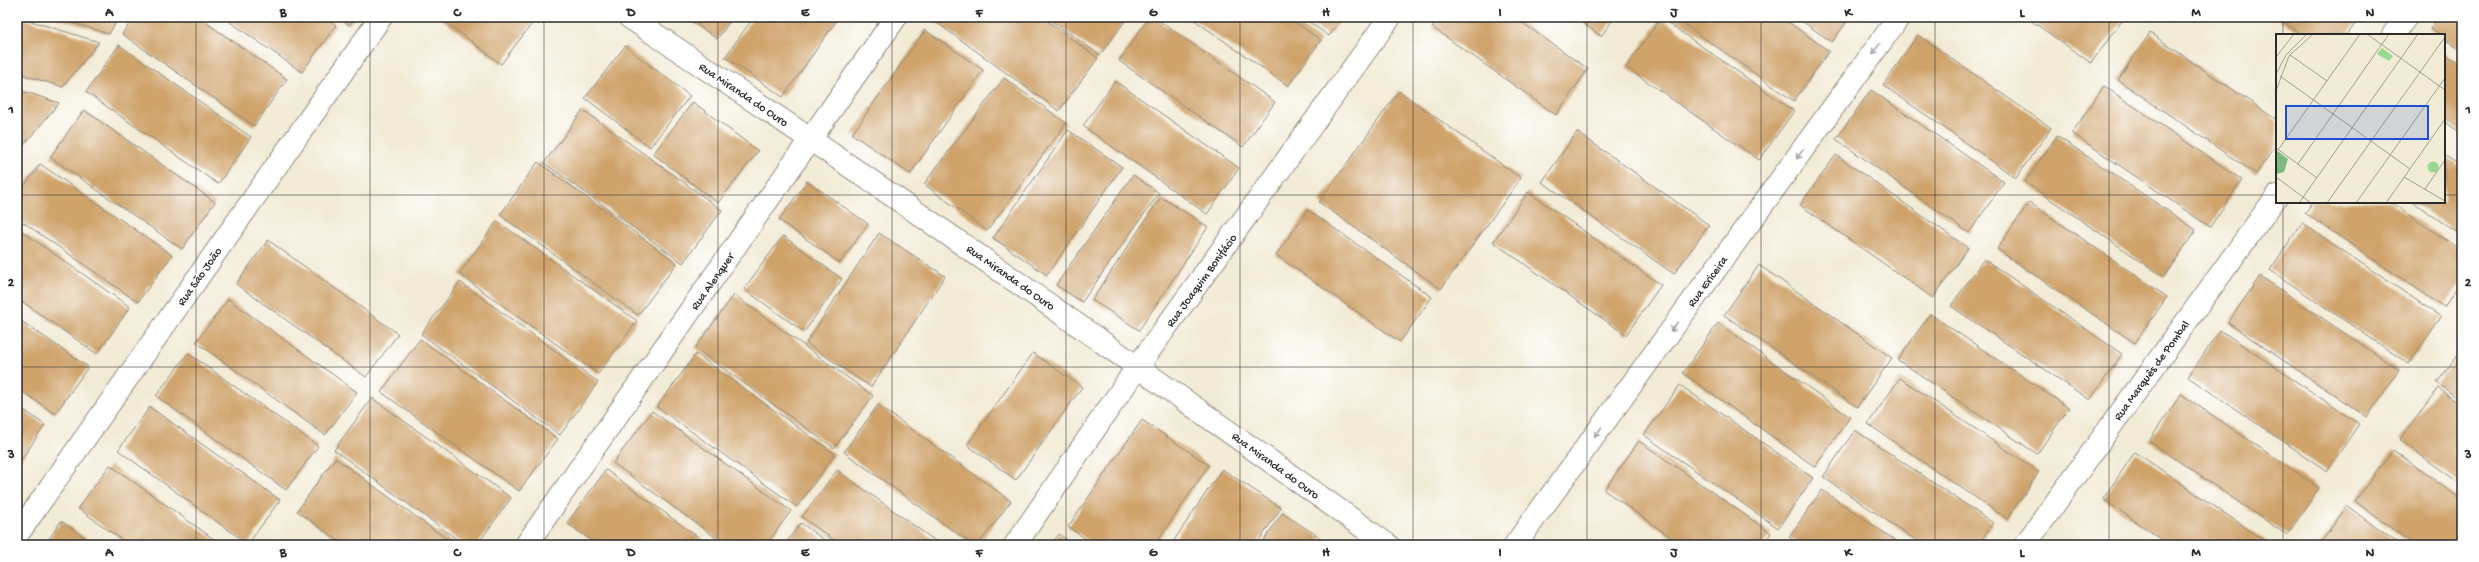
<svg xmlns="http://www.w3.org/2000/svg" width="2479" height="562" font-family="'Gochi Hand',sans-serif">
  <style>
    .building { fill: #cfa36b }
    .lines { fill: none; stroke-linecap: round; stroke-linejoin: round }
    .minor-casing { stroke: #8e8b80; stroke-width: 24 }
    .minor { stroke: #fff; stroke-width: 22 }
    .oneway { stroke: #a0a0a0 }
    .grid { fill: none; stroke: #2b2b2b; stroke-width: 1; stroke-opacity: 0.55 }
    .labels { text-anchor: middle; stroke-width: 3; stroke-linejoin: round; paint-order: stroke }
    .street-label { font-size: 12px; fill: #2b2b2b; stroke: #fff }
    .inset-road { fill: none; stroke: #a29e91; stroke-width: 1 }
    .view { fill: #1d4ed8; fill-opacity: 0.15; stroke: #1d4ed8; stroke-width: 2 }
    .inset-edge { fill: none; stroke: #2b2b2b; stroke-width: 2 }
    .neatline { fill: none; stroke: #2b2b2b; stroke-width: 1.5 }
    .grid-label { font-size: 13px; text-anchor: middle; font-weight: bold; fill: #2b2b2b }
  </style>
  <rect width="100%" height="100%" fill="#fff"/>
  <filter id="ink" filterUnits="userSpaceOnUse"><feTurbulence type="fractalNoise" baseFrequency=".025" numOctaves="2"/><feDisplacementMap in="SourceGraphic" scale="8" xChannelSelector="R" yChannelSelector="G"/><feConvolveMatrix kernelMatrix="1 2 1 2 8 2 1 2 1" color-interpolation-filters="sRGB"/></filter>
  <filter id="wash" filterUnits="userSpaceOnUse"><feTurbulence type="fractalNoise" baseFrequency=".012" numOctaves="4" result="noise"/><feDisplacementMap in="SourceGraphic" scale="16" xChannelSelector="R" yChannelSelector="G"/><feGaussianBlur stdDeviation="0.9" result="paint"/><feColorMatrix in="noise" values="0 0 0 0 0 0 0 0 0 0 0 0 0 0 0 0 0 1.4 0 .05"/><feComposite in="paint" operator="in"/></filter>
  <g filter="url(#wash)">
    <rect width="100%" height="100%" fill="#f2ebd5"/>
    <g id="blocks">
      <g class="building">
        <polygon points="17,17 18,17 99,42 63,87 17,73"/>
        <polygon points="54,17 119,17 109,34"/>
        <polygon points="134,17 198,17 287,79 254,126 122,34"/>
        <polygon points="223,17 324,17 336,25 302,72"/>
        <polygon points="337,17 355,17 349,25"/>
        <polygon points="439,17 537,17 501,64"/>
        <polygon points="686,17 733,17 717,39"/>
        <polygon points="754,17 839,17 783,97 725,57"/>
        <polygon points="929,17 1042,17 1098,58 1059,111"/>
        <polygon points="1046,17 1128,17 1100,55"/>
        <polygon points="1149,17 1154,17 1275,102 1243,147 1119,61"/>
        <polygon points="1190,17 1287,17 1321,40 1288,86"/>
        <polygon points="1302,17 1343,17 1329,36"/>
        <polygon points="1440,17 1514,17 1588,69 1556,115 1432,27"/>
        <polygon points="1574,17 1615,17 1601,36"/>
        <polygon points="1674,17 1781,17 1829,51 1794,101"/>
        <polygon points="1796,17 1850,17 1832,42"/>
        <polygon points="2026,17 2125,17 2091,63"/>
        <polygon points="2276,17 2360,17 2347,35 2302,35"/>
        <polygon points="2438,17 2462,17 2462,50 2444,38 2444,35 2440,35 2430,29"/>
        <polygon points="1661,18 1794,111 1759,160 1626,67"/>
        <polygon points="925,30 983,70 910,174 852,134"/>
        <polygon points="2150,33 2277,120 2277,144 2256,174 2118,80"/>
        <polygon points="1918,35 2051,128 2016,178 1883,85"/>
        <polygon points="119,45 251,137 218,184 86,92"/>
        <polygon points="625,46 690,96 650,147 585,98"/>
        <polygon points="2444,53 2462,65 2462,134 2444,121"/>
        <polygon points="1004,78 1066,123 987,231 924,184"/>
        <polygon points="1115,81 1239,168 1207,214 1083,126"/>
        <polygon points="2104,86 2242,180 2210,227 2072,133"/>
        <polygon points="17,89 59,103 17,153"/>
        <polygon points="1871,90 2004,182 1969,233 1836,139"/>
        <polygon points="1399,91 1521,178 1441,289 1319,202"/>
        <polygon points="693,102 758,151 718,203 653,154"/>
        <polygon points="84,110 215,202 182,249 50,157"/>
        <polygon points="583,110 722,210 683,263 544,163"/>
        <polygon points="1068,130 1122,167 1047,275 993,238"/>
        <polygon points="1577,132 1709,225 1674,274 1542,182"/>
        <polygon points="2057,136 2196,230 2164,277 2025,182"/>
        <polygon points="1836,155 1968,248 1933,298 1800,205"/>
        <polygon points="2444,155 2462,167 2462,236 2413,202 2444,202"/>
        <polygon points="538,162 677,263 638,315 500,215"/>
        <polygon points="40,164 172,255 138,302 17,218 17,196"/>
        <polygon points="1133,175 1159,193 1082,302 1056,285"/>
        <polygon points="807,181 868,224 840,263 779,220"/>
        <polygon points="1528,192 1661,285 1626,335 1493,242"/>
        <polygon points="1161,197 1208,227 1139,330 1092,300"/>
        <polygon points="2029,202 2167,297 2135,343 1997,249"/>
        <polygon points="2313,202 2390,202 2462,251 2462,281 2444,307 2305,213"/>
        <polygon points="1308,210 1432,297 1400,342 1276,255"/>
        <polygon points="497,221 637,321 598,374 459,274"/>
        <polygon points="2302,223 2441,317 2409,364 2270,270"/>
        <polygon points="17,228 130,307 97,354 17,298"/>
        <polygon points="879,233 945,276 871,387 806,343"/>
        <polygon points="783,236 842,279 804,332 744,289"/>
        <polygon points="268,240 398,334 366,377 236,284"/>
        <polygon points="1984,259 2122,354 2090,400 1951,306"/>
        <polygon points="1759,265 1892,358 1857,407 1724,315"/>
        <polygon points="2260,276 2399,370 2367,417 2228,323"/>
        <polygon points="460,282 598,382 560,435 421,334"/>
        <polygon points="734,295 873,396 834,448 695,348"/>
        <polygon points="228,299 357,392 325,435 196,342"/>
        <polygon points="1930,314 2069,408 2037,454 1898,360"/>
        <polygon points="17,318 88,367 55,414 17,388"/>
        <polygon points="1718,323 1850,417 1815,467 1683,373"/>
        <polygon points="2220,330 2359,424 2327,471 2188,377"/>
        <polygon points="420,339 558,439 519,491 381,392"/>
        <polygon points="2462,349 2462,401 2437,383"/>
        <polygon points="188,353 318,446 286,490 156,396"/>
        <polygon points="1033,353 1082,387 1016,480 967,445"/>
        <polygon points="696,354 835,454 797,507 657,407"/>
        <polygon points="1900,378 2039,472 2007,519 1868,424"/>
        <polygon points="1680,385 1813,478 1778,528 1644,435"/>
        <polygon points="2438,388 2462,406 2462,485 2400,440"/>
        <polygon points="2181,394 2319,488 2287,535 2149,441"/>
        <polygon points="372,398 511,498 477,545 465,545 334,450"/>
        <polygon points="17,405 45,425 17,466"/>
        <polygon points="878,405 1011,501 978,545 973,545 844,452"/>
        <polygon points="150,407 280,500 248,544 118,450"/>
        <polygon points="652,411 791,511 766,545 726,545 613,463"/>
        <polygon points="1142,420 1209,465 1155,545 1095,545 1068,527"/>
        <polygon points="1855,430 1993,523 1978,545 1923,545 1823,477"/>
        <polygon points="1639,441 1771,533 1763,545 1682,545 1604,490"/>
        <polygon points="2393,450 2462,500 2462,545 2414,545 2355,501"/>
        <polygon points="2135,452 2271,545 2170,545 2103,499"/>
        <polygon points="335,458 455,545 344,545 297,511"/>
        <polygon points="110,465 222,545 129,545 78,508"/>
        <polygon points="1222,469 1281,508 1256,545 1171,545"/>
        <polygon points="606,470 709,545 598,545 567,523"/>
        <polygon points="837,470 941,545 841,545 802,517"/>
        <polygon points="1822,490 1902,545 1801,545 1789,537"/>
        <polygon points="2347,506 2400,545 2319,545"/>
        <polygon points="1282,513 1321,538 1316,545 1261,545"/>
        <polygon points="61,521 96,545 45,545"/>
        <polygon points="801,523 831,545 784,545"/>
        <polygon points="1059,534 1074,545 1051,545"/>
      </g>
    </g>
  </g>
  <g filter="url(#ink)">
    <use href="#blocks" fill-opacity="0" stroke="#8e8b80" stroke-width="1"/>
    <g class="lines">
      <g class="minor-casing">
        <g id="minor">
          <path d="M629,17C886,188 1137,366 1388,545"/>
          <polyline points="2393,35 2406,17"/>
          <polyline points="17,535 381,17"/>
          <polyline points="526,545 896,17"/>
          <polyline points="1015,545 1138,366 1390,17"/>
          <polyline points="1515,545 1899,17"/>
          <polyline points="2025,545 2277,196"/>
        </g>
      </g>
      <use href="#minor" class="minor"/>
    </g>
    <defs><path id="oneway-shaft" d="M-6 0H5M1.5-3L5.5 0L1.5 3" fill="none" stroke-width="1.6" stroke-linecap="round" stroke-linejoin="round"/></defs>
    <g class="oneway">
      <use href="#oneway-shaft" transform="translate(1876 49) rotate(126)"/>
      <use href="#oneway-shaft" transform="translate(1800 154) rotate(126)"/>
      <use href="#oneway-shaft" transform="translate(1674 327) rotate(126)"/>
      <use href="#oneway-shaft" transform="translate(1598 432) rotate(126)"/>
    </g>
  </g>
  <path class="grid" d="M196,17V545M370,17V545M544,17V545M718,17V545M892,17V545M1066,17V545M1240,17V545M1413,17V545M1587,17V545M1761,17V545M1935,17V545M2109,17V545M2283,17V35M17,195H2277M2444,195H2462M2283,202V545M17,367H2462"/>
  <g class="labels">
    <g class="street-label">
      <text transform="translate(744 94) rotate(34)" y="4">Rua Miranda do Ouro</text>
      <text transform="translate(199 276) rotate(-55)" y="4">Rua São João</text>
      <text transform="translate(1011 277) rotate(35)" y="4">Rua Miranda do Ouro</text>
      <text transform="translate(1201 280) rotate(-54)" y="4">Rua Joaquim Bonifácio</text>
      <text transform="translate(712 281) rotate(-55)" y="4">Rua Alenquer</text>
      <text transform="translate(1707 281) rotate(-54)" y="4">Rua Ericeira</text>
      <text transform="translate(2151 370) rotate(-54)" y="4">Rua Marquês de Pombal</text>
      <text transform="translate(1276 465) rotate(36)" y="4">Rua Miranda do Ouro</text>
    </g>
  </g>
  <g transform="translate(2276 34)">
    <rect width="169" height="169" fill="#f2ebd5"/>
    <path d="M106,14L117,22L113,27L101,20ZM151.5 133a5.5 5.5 0 1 1 11 0a5.5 5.5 0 1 1-11 0Z" fill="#98da92"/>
    <path d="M0,116L12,125L8,138L0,140Z" fill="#7aba7c"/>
    <path class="inset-road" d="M91,0L169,56M14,21L51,47M0,23L18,0M0,40L10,21L31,0M4,42L134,135M0,57L13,22L37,0M0,114L41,144M2,116L84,0M22,130L113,0M0,143L35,169M128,143L169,167M149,155L169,126M23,169L142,0M51,169L169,3M80,169L169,44M110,169L169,85"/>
    <path class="view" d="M10,72H152V105H10Z"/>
    <rect width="169" height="169" class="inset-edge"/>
  </g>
  <rect width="2479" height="562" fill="none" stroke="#fff" stroke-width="44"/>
  <rect x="22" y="22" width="2435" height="518" class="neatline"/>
  <g class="grid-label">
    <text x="109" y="16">A</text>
    <text x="283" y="16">B</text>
    <text x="457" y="16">C</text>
    <text x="631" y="16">D</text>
    <text x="805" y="16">E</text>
    <text x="979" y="16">F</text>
    <text x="1153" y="16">G</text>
    <text x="1326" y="16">H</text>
    <text x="1500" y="16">I</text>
    <text x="1674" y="16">J</text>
    <text x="1848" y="16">K</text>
    <text x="2022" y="16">L</text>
    <text x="2196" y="16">M</text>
    <text x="2370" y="16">N</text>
    <text x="11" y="113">1</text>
    <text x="2468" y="113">1</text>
    <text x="11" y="286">2</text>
    <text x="2468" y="286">2</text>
    <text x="11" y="458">3</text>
    <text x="2468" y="458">3</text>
    <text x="109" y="556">A</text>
    <text x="283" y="556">B</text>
    <text x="457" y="556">C</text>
    <text x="631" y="556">D</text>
    <text x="805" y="556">E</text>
    <text x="979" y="556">F</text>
    <text x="1153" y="556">G</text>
    <text x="1326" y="556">H</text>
    <text x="1500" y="556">I</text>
    <text x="1674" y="556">J</text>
    <text x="1848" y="556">K</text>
    <text x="2022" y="556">L</text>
    <text x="2196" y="556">M</text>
    <text x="2370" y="556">N</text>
  </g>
</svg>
